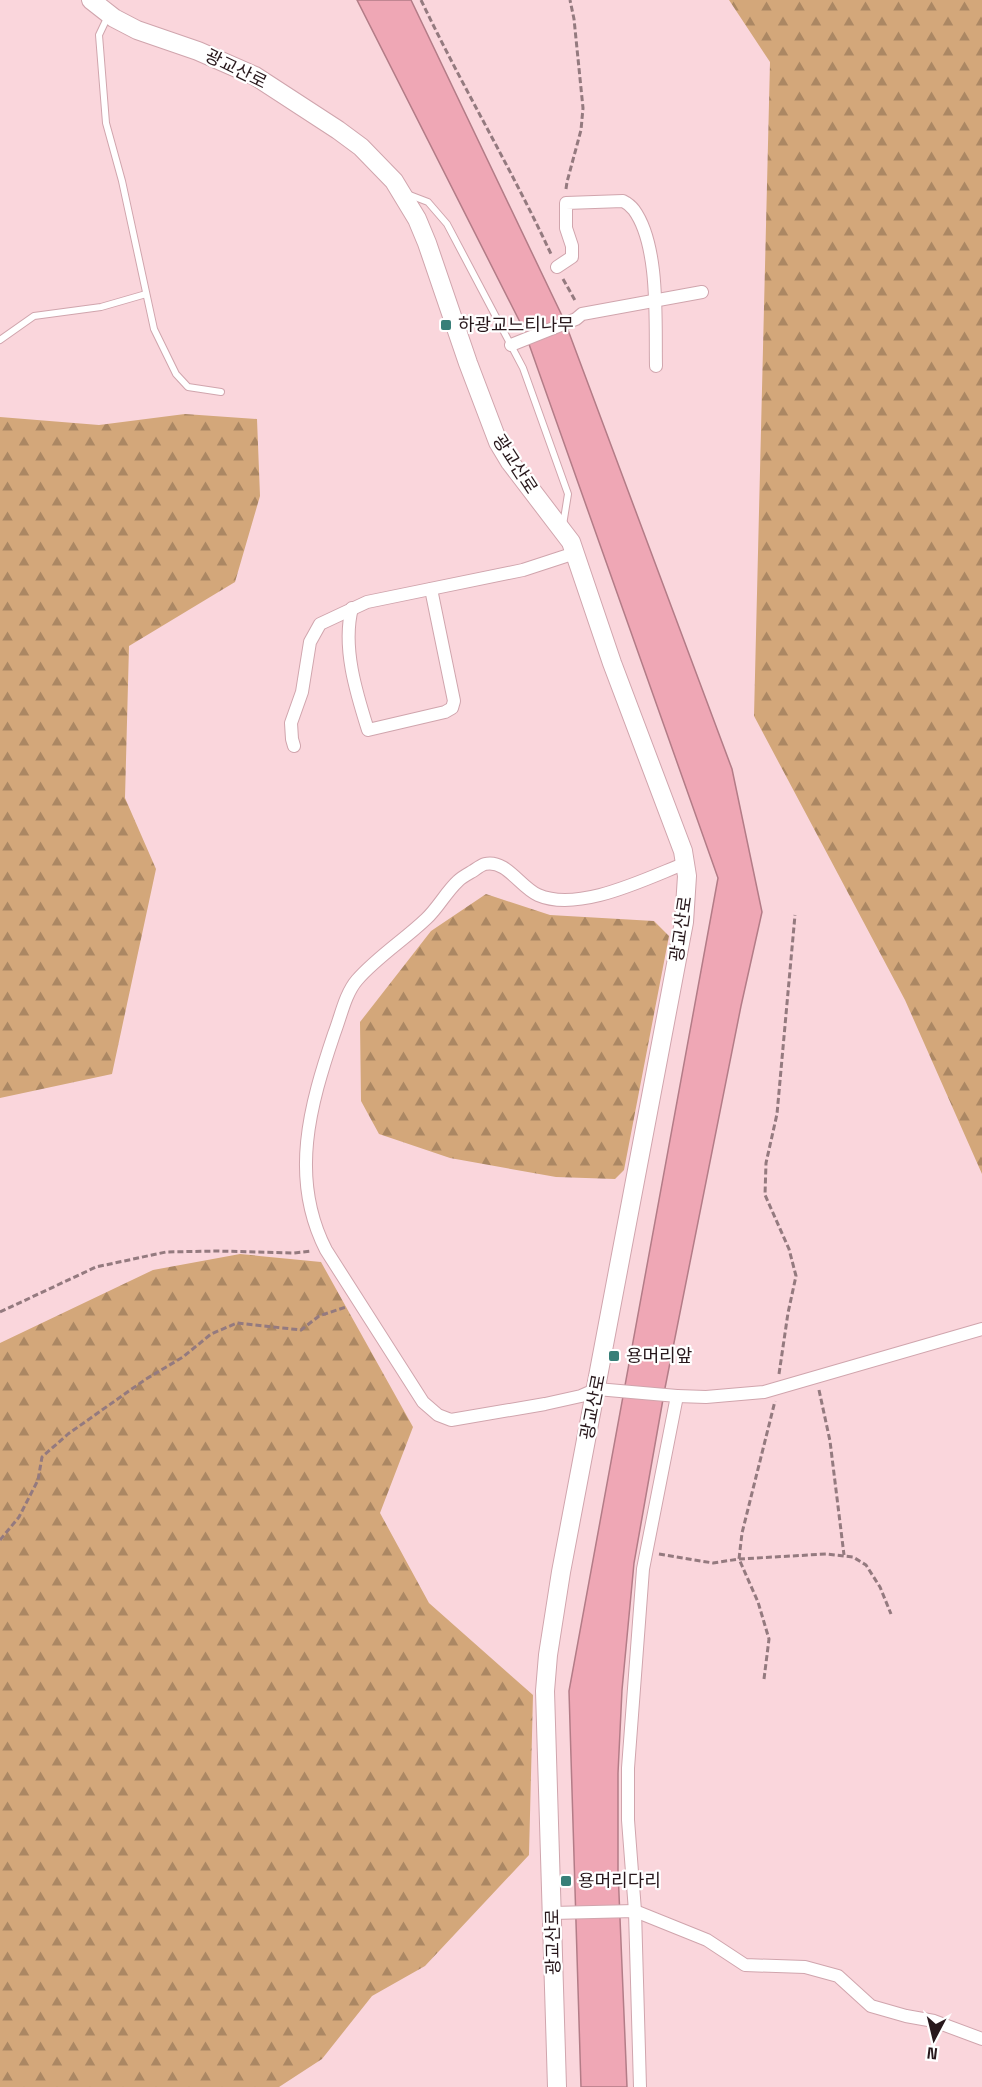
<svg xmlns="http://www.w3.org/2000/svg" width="982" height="2087" font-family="'Space Grotesk','Noto Sans KR',sans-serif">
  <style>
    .forest { fill: url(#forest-firs) }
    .water { fill: #efa7b5; stroke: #b37c87; stroke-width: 1.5 }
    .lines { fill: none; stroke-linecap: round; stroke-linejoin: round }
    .lane-casing { stroke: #d0a5ad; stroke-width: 8 }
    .street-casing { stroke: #d0a5ad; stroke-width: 14 }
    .secondary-casing { stroke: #d0a5ad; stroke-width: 20 }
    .path { stroke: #947a7f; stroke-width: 3; stroke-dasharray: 6 3; stroke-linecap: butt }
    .lane { stroke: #fff; stroke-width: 6 }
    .street { stroke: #fff; stroke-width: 12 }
    .secondary { stroke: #fff; stroke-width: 18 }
    .poi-dot { fill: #387f78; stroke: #fff; stroke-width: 2 }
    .labels { text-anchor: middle; stroke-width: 4.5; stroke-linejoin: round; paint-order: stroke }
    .street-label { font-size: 18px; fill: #28181c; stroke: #fff }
    .poi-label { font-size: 18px; fill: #28181c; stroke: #fff; text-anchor: start }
  </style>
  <defs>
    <pattern id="forest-firs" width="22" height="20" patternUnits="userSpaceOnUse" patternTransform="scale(1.5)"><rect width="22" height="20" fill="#d3a77a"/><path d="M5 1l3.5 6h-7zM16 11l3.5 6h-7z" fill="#ab8763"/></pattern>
  </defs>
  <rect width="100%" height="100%" fill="#fad6dc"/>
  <g class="forest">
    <polygon points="729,0 982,0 982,1174 905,1000 754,716 770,62"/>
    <polygon points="185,414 257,419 260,496 235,582 129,646 125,798 156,869 112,1074 0,1098 0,417 99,425"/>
    <polygon points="486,894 550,915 654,921 669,936 624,1170 615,1179 556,1177 450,1158 379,1134 361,1101 360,1022 431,931"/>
    <polygon points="240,1254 321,1262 413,1427 380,1513 429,1603 533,1695 529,1855 425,1966 372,1996 322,2059 279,2087 0,2087 0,1343 153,1270"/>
  </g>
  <polygon class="water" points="357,0 411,0 565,322 732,769 762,912 741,1006 665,1388 634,1563 622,1690 618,1773 618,1870 627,2087 581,2087 569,1691 718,878 524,330"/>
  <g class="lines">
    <g class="lane-casing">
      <g id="lane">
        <polyline points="108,16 99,35 106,123 122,181 154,329 176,374 188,387 221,392"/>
        <polyline points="407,194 428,202 447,224 523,368 568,494 563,525"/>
        <polyline points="0,340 34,316 101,307 146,294"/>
      </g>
    </g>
    <g class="street-casing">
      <g id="street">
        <path d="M557,267L572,257V246L566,228V203L623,201C627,203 631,206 634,210C660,246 655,323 656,366"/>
        <polyline points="511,345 576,319 582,314 702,292"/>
        <path d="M352,608C342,647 356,692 368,730L445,712L452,708L454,701L431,589"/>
        <polyline points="294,746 292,739 291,723 302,692 310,642 320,624 367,602 523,570 575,553"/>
        <polyline points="677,1396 706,1397 764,1392 982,1329"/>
        <polyline points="552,1913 635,1911 707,1940 745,1965 805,1967 838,1976 871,2006 906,2016 934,2021 982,2039"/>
        <path d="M640,2087L635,1911L628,1820V1768L643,1569L677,1396L597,1389L581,1396L545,1404L451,1420L438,1415L423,1402L326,1250C289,1178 310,1105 334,1034C341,1016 345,994 357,980C377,957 404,940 426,919C438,908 446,892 458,881C462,877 468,874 473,871C476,869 481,865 485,864C506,859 520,887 538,895C579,913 647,878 686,863"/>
      </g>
    </g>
    <g class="secondary-casing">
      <polyline id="secondary" points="91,0 114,18 137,30 198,51 255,76 338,130 361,147 394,181 417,219 427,243 468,363 498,442 510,462 571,542 612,663 683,851 687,876 684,922 561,1572 548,1655 545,1691 557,2087"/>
    </g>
    <g class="path">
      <path d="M421,0C462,86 511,168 551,254"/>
      <polyline points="566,189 567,182 581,130 583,108 574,19 570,0"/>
      <polyline points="563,279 576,302"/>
      <polyline points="0,1312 96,1267 166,1252 217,1251 294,1253 312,1251"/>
      <polyline points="779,1374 788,1313 796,1276 789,1249 765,1195 766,1163 777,1114 795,915"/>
      <polyline points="819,1390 830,1441 844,1555"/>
      <polyline points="0,1540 19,1517 38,1480 42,1457 68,1434 146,1379 183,1357 211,1334 237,1323 301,1330 319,1316 346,1307"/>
      <polyline points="659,1554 713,1563 739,1559 826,1554 853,1557 866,1565 880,1587 891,1614"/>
      <polyline points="764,1679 769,1639 758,1602 739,1559 742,1533 775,1401"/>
    </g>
    <use href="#lane" class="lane"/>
    <use href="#street" class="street"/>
    <use href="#secondary" class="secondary"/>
  </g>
  <g class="poi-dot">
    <rect x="440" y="319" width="12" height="12" rx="3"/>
    <rect x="608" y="1350" width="12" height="12" rx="3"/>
    <rect x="560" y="1875" width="12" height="12" rx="3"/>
  </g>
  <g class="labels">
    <g class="street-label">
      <text transform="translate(236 69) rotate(26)" y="6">광교산로</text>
      <text transform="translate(515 464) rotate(57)" y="6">광교산로</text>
      <text transform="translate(681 929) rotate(-82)" y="6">광교산로</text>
      <text transform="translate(593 1407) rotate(-79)" y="6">광교산로</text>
      <text transform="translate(553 1942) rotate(-91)" y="6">광교산로</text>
    </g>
    <g class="poi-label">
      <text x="458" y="331">하광교느티나무</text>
      <text x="626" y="1362">용머리앞</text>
      <text x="578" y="1887">용머리다리</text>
    </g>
  </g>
  <g transform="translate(934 2039) rotate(187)" stroke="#ffffff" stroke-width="4.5" paint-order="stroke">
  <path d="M0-4.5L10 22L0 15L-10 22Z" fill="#28181c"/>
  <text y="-9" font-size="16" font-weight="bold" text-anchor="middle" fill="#28181c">N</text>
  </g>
</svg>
